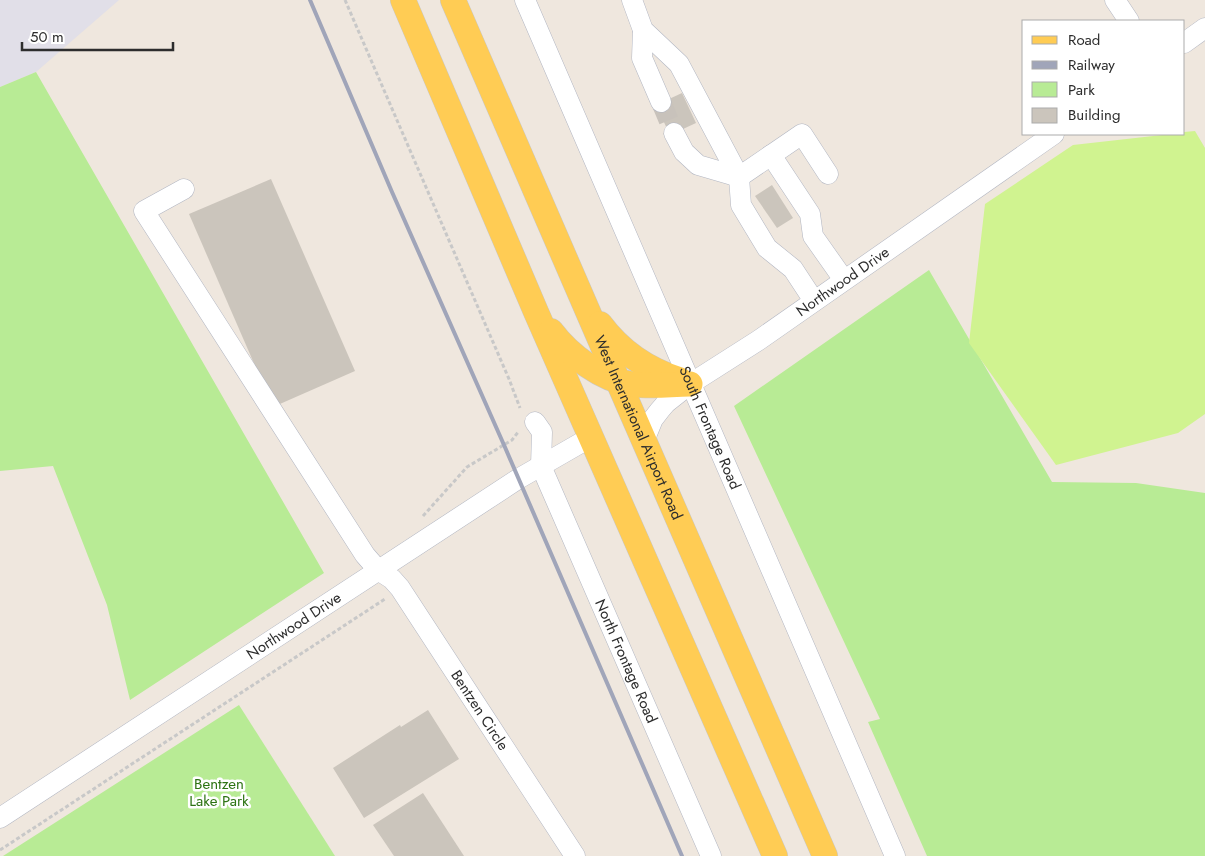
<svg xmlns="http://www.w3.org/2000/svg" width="1205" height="856" font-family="Jost,sans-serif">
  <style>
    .industrial { fill: #e1dfe8 }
    .green { fill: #b8eb95 }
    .pitch { fill: #d0f390 }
    .building { fill: #cbc5bc }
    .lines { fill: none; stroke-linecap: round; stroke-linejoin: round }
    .minor-tunnel { stroke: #c8c2bb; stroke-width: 20; stroke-dasharray: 20 10; stroke-linecap: butt }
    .minor-casing { stroke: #b2b6c2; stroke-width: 21 }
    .major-casing { stroke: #c8c8c8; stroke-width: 26 }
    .path { stroke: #c8c8c8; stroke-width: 3; stroke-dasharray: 4 2.5; stroke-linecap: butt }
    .minor { stroke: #fff; stroke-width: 20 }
    .major { stroke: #ffcc54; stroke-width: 25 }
    .rail { stroke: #a0a5b9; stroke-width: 4 }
    .labels { text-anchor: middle; stroke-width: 5; stroke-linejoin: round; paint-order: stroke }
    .street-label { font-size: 15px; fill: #2d2d2d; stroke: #fff }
    .park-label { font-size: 15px; fill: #2d7313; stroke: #fff }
  </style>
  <rect width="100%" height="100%" fill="#efe7de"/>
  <polygon class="industrial" points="0,0 119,0 36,72 0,87"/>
  <g class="green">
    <polygon points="36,72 324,573 130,700 107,605 53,466 0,471 0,87"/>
    <polygon points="929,270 1052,482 1136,483 1205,493 1205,856 927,856 868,722 880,719 734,406"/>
    <polygon points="239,705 335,856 3,856"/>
  </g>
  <polygon class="pitch" points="1195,131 1205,148 1205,414 1178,433 1056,465 969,343 985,204 1073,145 1171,134 1184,134 1184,132"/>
  <g class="building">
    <polygon points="682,93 696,123 670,135 656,105"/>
    <polygon points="271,179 355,371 273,407 189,214"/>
    <polygon points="772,185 793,218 777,228 755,196"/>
    <polygon points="428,710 459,759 364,818 333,768 400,725 401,727"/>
    <polygon points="423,793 464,856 394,856 373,825"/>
  </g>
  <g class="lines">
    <polyline class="minor-tunnel" points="661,102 674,133"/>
    <g class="minor-casing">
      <g id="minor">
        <path id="s1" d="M525,0L895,856"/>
        <polyline points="632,0 643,30 679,64 739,177 741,205 767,248 793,269 814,301"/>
        <polyline points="1115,0 1129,21"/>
        <polyline points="643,30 642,58 661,102"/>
        <polyline points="1184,43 1205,28"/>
        <polyline points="674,133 684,152 698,165 739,177"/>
        <polyline points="771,155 810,214 813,236 844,280"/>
        <polyline points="739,177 802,134 828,174"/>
        <path id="s2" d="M184,189L144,211L365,555L378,570L392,579L400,588L575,856"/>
        <path id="s3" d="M535,422L542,432L541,466L711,856"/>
        <path id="s4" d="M644,441L653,419L660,410L666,403L690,384L759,340L1054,134"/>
        <path id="s5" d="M0,818L518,479L591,437"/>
      </g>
    </g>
    <g class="major-casing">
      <g id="major">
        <polyline points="403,0 536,312 775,856"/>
        <path id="s6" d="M453,0L618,381L825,856"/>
        <path d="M600,324C620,351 648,370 680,380"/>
        <path d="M551,331C569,355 602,380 631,384C651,387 671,384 690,384"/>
      </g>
    </g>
    <g class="path">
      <polyline points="345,0 509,379 520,408"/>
      <polyline points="423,516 467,467 512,440 519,431"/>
      <polyline points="0,850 385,599"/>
    </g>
    <use href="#minor" class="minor"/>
    <use href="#major" class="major"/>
    <polyline class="rail" points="310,0 392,192 504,445 682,856"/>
  </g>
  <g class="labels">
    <g class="street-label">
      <text dy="5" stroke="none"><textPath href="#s4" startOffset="259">Northwood Drive</textPath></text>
      <text dy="5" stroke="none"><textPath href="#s6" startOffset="466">West International Airport Road</textPath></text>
      <text dy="5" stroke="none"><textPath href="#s1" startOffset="466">South Frontage Road</textPath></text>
      <text dy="5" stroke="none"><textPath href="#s5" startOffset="351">Northwood Drive</textPath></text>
      <text dy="5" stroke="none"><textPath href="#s3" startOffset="259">North Frontage Road</textPath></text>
      <text dy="5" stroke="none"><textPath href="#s2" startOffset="649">Bentzen Circle</textPath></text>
    </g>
    <g class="park-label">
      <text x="219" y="789">Bentzen<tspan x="219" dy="17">Lake Park</tspan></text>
    </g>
  </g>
  <rect x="1022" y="20" width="162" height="115" fill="#ffffff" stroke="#ababab"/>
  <rect x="1032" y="36" width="25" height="8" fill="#ffcc54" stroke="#ababab"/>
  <text x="1068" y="45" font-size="15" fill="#2d2d2d">Road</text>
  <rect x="1032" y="61" width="25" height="8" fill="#a0a5b9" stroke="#ababab"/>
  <text x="1068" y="70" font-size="15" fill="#2d2d2d">Railway</text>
  <rect x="1032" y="82" width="25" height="15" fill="#b8eb95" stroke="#ababab"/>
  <text x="1068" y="95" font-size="15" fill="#2d2d2d">Park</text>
  <rect x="1032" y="108" width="25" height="15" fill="#cbc5bc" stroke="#ababab"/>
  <text x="1068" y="120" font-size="15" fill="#2d2d2d">Building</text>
  <path d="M22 42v8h151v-8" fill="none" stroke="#2d2d2d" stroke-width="2.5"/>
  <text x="30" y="42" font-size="15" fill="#2d2d2d" stroke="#ffffff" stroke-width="4" paint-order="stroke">50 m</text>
</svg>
